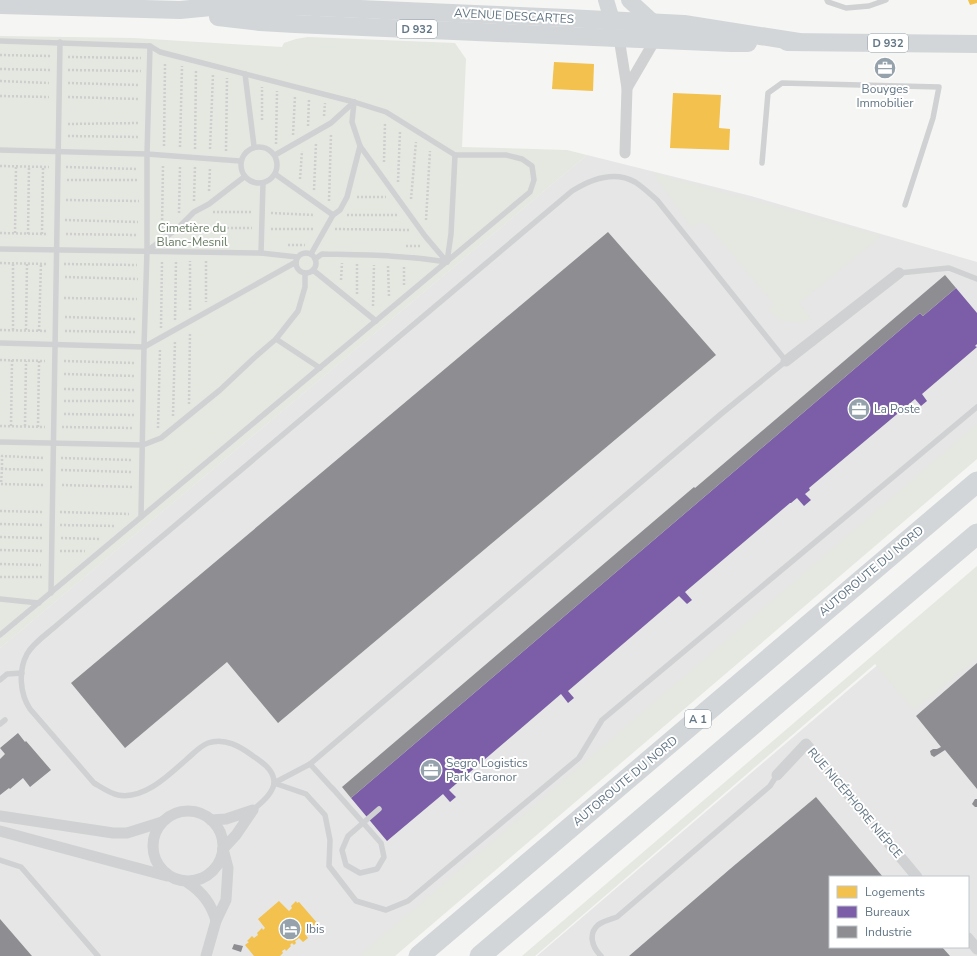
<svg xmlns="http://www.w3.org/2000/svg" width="977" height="956" font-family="'Nunito Sans',sans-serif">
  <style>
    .built { fill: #e5e6e5; fill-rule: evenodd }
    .green { fill: #e4e8e1 }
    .homes { fill: #f2c14e }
    .offices { fill: #7b5ea7 }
    .industry { fill: #8d8d92 }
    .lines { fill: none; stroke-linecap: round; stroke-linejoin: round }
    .path { stroke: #cecece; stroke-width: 2.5; stroke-dasharray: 2 2; stroke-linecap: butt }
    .lane { stroke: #d0d1d2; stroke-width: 5.5 }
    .street { stroke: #d0d1d2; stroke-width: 11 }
    .secondary { stroke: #d2d6d9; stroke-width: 16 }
    .primary { stroke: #d2d6d9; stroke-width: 18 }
    .highway { stroke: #d2d6d9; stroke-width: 21 }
    .labels { text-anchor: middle; stroke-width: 4; stroke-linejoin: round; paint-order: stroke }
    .shield { fill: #fff; stroke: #919faa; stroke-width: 1 }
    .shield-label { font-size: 11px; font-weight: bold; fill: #627685 }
    .street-label { font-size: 12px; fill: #627685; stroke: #fff }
    .poi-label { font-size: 12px; fill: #627685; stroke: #fff; text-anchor: start }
    .park-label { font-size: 12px; fill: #677c62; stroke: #fff }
  </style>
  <rect width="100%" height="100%" fill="#f5f5f3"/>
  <g class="built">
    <polygon points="587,155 751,196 977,262 977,457 384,956 0,956 0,648"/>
    <path d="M977,580V956H537ZM830,877H968V947H830Z"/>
  </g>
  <g class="green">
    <polygon points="0,36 133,38 282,47 284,43 296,39 308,37 455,43 466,59 462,147 567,150 587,155 0,648"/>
    <polygon points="653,173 881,236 799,303 811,319 798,323 781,321 769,310 774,304 705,222 691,227"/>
    <polygon points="977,424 977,459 395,956 359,956 448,880"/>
    <polygon points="977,566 977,658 914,710 875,664 535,956 522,956"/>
  </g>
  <g class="homes">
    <polygon points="968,0 977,0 977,3 970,5"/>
    <polygon points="554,62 594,64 593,91 552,89"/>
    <polygon points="673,93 721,95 719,128 730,129 729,150 670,148"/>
    <polygon points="279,901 289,911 292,908 291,906 296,901 297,903 299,902 318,924 315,927 316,928 311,932 309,930 305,934 308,938 303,942 299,938 295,941 296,943 294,945 292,943 290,945 291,946 286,951 285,949 282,951 283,953 280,956 254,956 245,945 249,942 247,941 252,936 254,938 258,935 257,933 262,928 263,930 265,928 258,919"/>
  </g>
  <polygon class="offices" points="956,288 977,313 977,344 975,346 977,347 922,394 927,401 921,406 915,399 809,488 810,490 805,494 811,500 804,506 797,498 791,503 790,503 685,592 692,600 687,604 679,596 568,691 574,698 568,703 561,694 449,790 456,797 450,802 443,794 387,841 351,798 920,313 923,316"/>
  <g class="industry">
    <polygon points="608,232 716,355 278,723 227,662 125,748 71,683"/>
    <polygon points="945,275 956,288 923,316 920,313 351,798 342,787 694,487 695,488"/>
    <polygon points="977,663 977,789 945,750 934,757 931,755 930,751 933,749 937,749 941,747 916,716"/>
    <polygon points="18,733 25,742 26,741 51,770 30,787 23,778 10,789 9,788 0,795 0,759 5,754 0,748"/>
    <polygon points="816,797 883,877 830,877 830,947 942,947 950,956 629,956 730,869"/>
    <polygon points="975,799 977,799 977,807 975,807 972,804"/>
    <polygon points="0,919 32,956 0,956"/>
    <polygon points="234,944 243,946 241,952 232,949"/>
  </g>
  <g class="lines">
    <g class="path">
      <polyline points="0,55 51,56"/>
      <polyline points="68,57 141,58"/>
      <polyline points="0,69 51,70"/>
      <polyline points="68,70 141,71"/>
      <polyline points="0,81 49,83"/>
      <polyline points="68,83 139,85"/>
      <polyline points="0,96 49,97"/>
      <polyline points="68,97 139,99"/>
      <polyline points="324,116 325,103"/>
      <polyline points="262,120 262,87"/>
      <polyline points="68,124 139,123"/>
      <polyline points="308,126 309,99"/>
      <polyline points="293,135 295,96"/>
      <polyline points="68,136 139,137"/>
      <polyline points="276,144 277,91"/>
      <polyline points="164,146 165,63"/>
      <polyline points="180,147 182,66"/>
      <polyline points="195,149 196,70"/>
      <polyline points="210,149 213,74"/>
      <polyline points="226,151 227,78"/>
      <polyline points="384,162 385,123"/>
      <polyline points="0,166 49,167"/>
      <polyline points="66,167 137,169"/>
      <polyline points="300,179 302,151"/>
      <polyline points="67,180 138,180"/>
      <polyline points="398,182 400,131"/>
      <polyline points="314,190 316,143"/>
      <polyline points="209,191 210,168"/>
      <polyline points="357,197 386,197"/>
      <polyline points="411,199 416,142"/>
      <polyline points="66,200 139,201"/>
      <polyline points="194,201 195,166"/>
      <polyline points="329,201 331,134"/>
      <polyline points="213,212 252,212"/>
      <polyline points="179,213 180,166"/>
      <polyline points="271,213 314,215"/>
      <polyline points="347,215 398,215"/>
      <polyline points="65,220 138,222"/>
      <polyline points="426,220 430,151"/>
      <polyline points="162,228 163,165"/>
      <polyline points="191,228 252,228"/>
      <polyline points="271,229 314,229"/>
      <polyline points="335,229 410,230"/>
      <polyline points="0,233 47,234"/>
      <polyline points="15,233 16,167"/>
      <polyline points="28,234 29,166"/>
      <polyline points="42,234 43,167"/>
      <polyline points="66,234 137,235"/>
      <polyline points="288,245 305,245"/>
      <polyline points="406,246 421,246"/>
      <polyline points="206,261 206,302"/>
      <polyline points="0,263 47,264"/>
      <polyline points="64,264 137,265"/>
      <polyline points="388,266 389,297"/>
      <polyline points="404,267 404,286"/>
      <polyline points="65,277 138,279"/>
      <polyline points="341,280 342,263"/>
      <polyline points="357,294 357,263"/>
      <polyline points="64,298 137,299"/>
      <polyline points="373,306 374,265"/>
      <polyline points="190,310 190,261"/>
      <polyline points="65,317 136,319"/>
      <polyline points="175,320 176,261"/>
      <polyline points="161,328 162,261"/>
      <polyline points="0,330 46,331"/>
      <polyline points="13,330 13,263"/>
      <polyline points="26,330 27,263"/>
      <polyline points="39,331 41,263"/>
      <polyline points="65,331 136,332"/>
      <polyline points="0,360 45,361"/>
      <polyline points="64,361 135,363"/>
      <polyline points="64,374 135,376"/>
      <polyline points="64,389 135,390"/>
      <polyline points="64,401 135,401"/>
      <polyline points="189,404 190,333"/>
      <polyline points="64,414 135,415"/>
      <polyline points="173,416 175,341"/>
      <polyline points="0,426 45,427"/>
      <polyline points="11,426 12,360"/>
      <polyline points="25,426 26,361"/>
      <polyline points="38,427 39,361"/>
      <polyline points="62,427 133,428"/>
      <polyline points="158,428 160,349"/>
      <polyline points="61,458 132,460"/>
      <polyline points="2,469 2,456 44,458"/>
      <polyline points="61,470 132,472"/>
      <polyline points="43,485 1,484 2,469 44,470"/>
      <polyline points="62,485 133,487"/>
      <polyline points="0,511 43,512"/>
      <polyline points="60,512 129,514"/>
      <polyline points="0,524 43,525"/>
      <polyline points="60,525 115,526"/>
      <polyline points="0,537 42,538"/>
      <polyline points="61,538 100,539"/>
      <polyline points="0,550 43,551"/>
      <polyline points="60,551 85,551"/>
      <polyline points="0,564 41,565"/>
      <polyline points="0,577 43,577"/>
    </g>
    <g class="lane">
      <polyline points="827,0 828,2 846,8 869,6 886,0"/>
      <polyline points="0,41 150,46 160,52 354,102 386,112 455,155 506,155 522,159 532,166 534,180 530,192 0,635"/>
      <polyline points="245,74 254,146"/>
      <polyline points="354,102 352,122 360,146 425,236 447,262"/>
      <circle cx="259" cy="165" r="18"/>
      <polyline points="0,150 147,154 240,161"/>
      <polyline points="275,155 331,123 354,102"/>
      <polyline points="762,163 768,93 782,83 939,87 933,118 905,205"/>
      <polyline points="275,174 333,215"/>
      <polyline points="0,249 261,253 297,257"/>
      <polyline points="147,251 178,228 194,212 209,204 244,177"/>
      <polyline points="261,253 263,183"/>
      <circle cx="306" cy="263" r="10"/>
      <polyline points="311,254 333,215 340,210 347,197 360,146"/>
      <path d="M315,259L322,254C364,255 405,255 447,262"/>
      <polyline points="447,262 451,234 455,155"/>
      <polyline points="313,270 376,321"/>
      <polyline points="899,273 949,268 977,279"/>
      <polyline points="276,339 320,368"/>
      <polyline points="0,343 144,347 296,262"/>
      <polyline points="0,442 143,445 161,438 220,390 254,358 276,339 298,311 305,287 305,273"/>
      <polyline points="141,517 144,347 147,251 147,154 150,46"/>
      <polyline points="51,593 60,42"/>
      <polyline points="0,599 39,603"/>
      <polyline points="0,680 7,674 22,673"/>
      <polyline points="0,724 5,720"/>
      <polyline points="310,764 331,787 334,790 381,843 384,857 377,869 360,873 346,865 342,850 348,836 379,809"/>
      <polyline points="274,783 306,794 325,815 330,840 329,866 356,901 386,910 408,901 579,758 602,720 977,407"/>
      <path d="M253,810C261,803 275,792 274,781C273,769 263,763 253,756C241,747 225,737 208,743C200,746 193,754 187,759C169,775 144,800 118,795C109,793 101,787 94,783L30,709C20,694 18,671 27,654C33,643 47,634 57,625L572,191C591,179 614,170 635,182C643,187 650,194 657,200L786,361L721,414L310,764L274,783"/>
      <polyline points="0,860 21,867 98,956"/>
      <path d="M601,956C592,947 588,934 598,925C603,921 611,919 617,917L770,786L777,775"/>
    </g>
    <g class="street">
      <polyline points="619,38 627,88 625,153"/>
      <polyline points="627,88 655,40"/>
      <polyline points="786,361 899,273"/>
      <polyline points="777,775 806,744 917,877"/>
      <circle cx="188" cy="846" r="35"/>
      <polyline points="0,816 113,833 127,833 162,822"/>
      <polyline points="211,820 226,819 253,810 236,835 223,849"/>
      <polyline points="0,831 167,876"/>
      <path d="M187,882C201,891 212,905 216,921"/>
      <polyline points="968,938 977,949"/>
      <polyline points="206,956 216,921 226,900 228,868 223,849"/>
    </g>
    <g class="secondary">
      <polyline points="606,0 612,20"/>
      <polyline points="629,0 654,23"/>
    </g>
    <g class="primary">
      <polyline points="0,5 180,10 211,7 291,6 567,18 684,24 799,42"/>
      <polyline points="218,17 260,22 295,24 731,43 748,43"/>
      <polyline points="787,42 977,44"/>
    </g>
    <g class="highway">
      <polyline points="419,956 977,482"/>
      <polyline points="480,956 977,534"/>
    </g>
  </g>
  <defs>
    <g id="office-disc" transform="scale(1.15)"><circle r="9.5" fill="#95a2ac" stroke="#fff"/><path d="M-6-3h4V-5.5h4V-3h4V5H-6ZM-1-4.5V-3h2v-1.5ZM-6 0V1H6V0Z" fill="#fff"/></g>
    <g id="hotel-disc" transform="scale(1.15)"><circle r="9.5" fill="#95a2ac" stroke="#fff"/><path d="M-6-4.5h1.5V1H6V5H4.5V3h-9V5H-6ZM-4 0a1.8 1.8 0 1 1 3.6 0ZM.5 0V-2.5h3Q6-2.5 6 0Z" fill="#fff"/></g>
  </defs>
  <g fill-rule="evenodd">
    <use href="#office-disc" x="885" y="68"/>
    <use href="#office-disc" x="859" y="409"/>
    <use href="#office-disc" x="431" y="770"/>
    <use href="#hotel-disc" x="290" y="929"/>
  </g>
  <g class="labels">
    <g class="shield">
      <rect x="397" y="20" width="40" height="18" rx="3"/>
      <rect x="868" y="34" width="40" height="18" rx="3"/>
      <rect x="685" y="710" width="26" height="18" rx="3"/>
    </g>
    <g class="shield-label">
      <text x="417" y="33">D 932</text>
      <text x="888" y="47">D 932</text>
      <text x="698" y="723">A 1</text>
    </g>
    <g class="street-label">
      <text transform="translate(514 16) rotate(3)" y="4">AVENUE DESCARTES</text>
      <text transform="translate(871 571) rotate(-40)" y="4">AUTOROUTE DU NORD</text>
      <text transform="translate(625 781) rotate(-40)" y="4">AUTOROUTE DU NORD</text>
      <text transform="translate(855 803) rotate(50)" y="4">RUE NICÉPHORE NIÉPCE</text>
    </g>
    <g class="poi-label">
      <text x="885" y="93" text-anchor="middle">Bouyges<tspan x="885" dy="14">Immobilier</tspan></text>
      <text x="874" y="413">La Poste</text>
      <text x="446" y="767">Segro Logistics<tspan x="446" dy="14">Park Garonor</tspan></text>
      <text x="306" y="933">Ibis</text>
    </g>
    <g class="park-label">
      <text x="192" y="232">Cimetière du<tspan x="192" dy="14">Blanc-Mesnil</tspan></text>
    </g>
  </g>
  <rect x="829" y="876" width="140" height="72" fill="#ffffff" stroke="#c0c8ce"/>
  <rect x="837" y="886" width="20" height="12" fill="#f2c14e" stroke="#c0c8ce"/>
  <text x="865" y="896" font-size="12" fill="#627685">Logements</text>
  <rect x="837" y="906" width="20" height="12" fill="#7b5ea7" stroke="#c0c8ce"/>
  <text x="865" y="916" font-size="12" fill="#627685">Bureaux</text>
  <rect x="837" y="926" width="20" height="12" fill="#8d8d92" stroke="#c0c8ce"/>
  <text x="865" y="936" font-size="12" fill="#627685">Industrie</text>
</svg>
